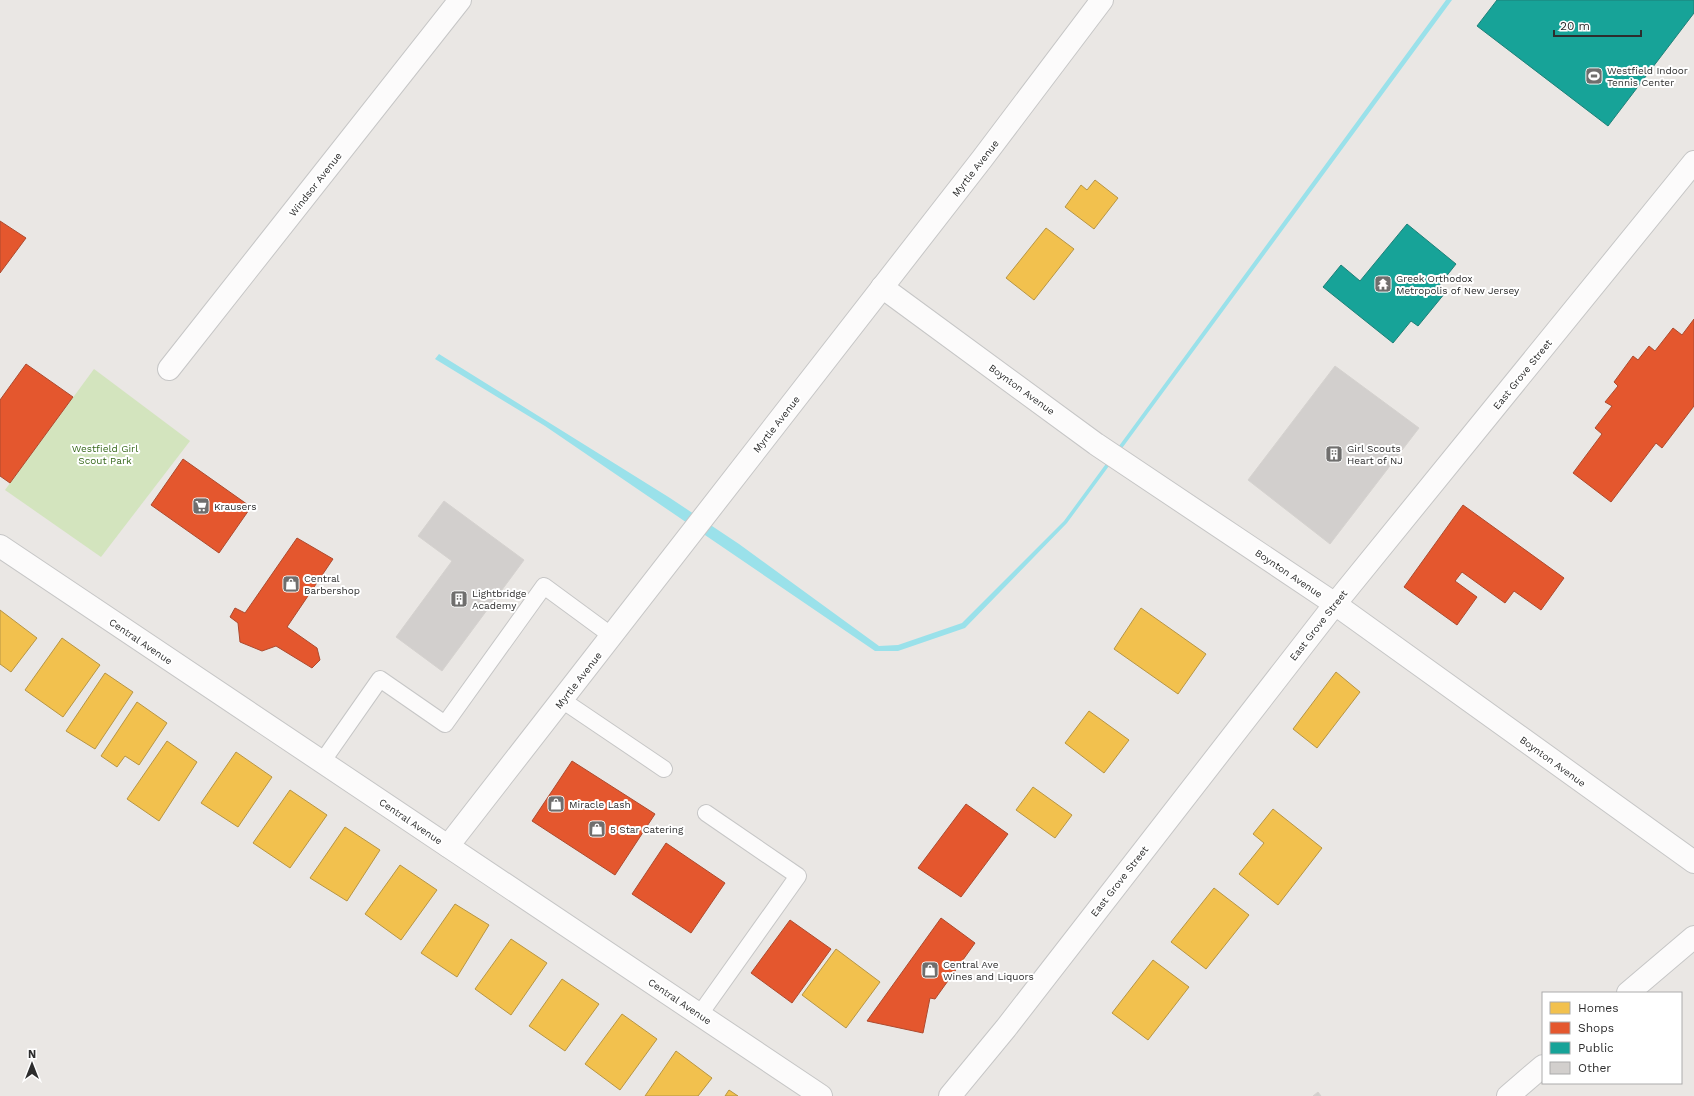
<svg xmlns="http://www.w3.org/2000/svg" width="1694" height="1096" font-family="'Work Sans',sans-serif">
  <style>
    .green { fill: #d3e4be }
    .water { fill: #9ae1ea }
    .homes { fill: #f2c14e; stroke: #b79544 }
    .shops { fill: #e4572e; stroke: #ad4a2e }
    .public { fill: #17a398; stroke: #1e8078 }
    .building { fill: #d2cfcd; stroke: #d5d2cf }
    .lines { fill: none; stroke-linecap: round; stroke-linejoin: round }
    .service-casing { stroke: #c6c6c6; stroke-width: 18 }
    .minor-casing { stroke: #c6c6c6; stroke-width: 24 }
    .secondary-casing { stroke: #c6c6c6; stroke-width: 24 }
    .service { stroke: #fcfbfb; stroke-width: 16 }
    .minor { stroke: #fcfbfb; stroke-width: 22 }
    .secondary { stroke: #fcfbfb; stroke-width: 22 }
    .labels { text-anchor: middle; stroke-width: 4; stroke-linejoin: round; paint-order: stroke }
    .poi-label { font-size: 10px; fill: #2d2d2d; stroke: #fff; text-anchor: start }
    .street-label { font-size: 10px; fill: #2d2d2d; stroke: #fff }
    .park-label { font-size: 10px; fill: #38691d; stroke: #fff }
  </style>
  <rect width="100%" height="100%" fill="#eae7e4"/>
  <polygon class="green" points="94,369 190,441 101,557 5,490"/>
  <polygon class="water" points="1446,0 1452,0 1067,523 965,628 898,651 875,651 545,426 435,359 439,354 670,498 739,544 879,646 898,645 962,623 1064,521"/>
  <g class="homes">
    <polygon points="1095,180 1118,198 1094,229 1065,207 1081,185 1087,190"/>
    <polygon points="1046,228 1074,249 1034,300 1006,278"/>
    <polygon points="1141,608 1206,654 1178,694 1114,649"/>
    <polygon points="0,610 37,638 11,672 0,664"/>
    <polygon points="62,638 100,665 63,717 25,690"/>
    <polygon points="1336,672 1360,692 1317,748 1293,729"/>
    <polygon points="105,673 133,692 95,749 66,731"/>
    <polygon points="137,702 167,723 139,765 125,756 117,767 101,756"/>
    <polygon points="1089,711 1129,740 1104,773 1065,743"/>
    <polygon points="167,741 197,762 159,821 127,799"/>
    <polygon points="236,752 272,777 238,827 201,803"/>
    <polygon points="1033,787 1072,815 1055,838 1016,810"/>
    <polygon points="290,790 327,815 290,868 253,843"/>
    <polygon points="1273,809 1322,848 1278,905 1239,874 1264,843 1253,834"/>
    <polygon points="345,827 380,850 347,901 310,878"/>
    <polygon points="400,865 437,890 401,940 365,914"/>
    <polygon points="1214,888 1249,915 1206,969 1171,942"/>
    <polygon points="455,904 489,925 457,977 421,953"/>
    <polygon points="511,939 547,963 511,1015 475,989"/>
    <polygon points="836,949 880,982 846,1028 802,995"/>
    <polygon points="1153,960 1189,987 1148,1040 1112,1013"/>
    <polygon points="562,979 599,1004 565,1051 529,1026"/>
    <polygon points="622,1014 657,1039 620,1090 585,1064"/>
    <polygon points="676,1051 712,1078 698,1096 645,1096"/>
    <polygon points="729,1090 738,1096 725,1096"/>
  </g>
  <g class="shops">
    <polygon points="0,221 26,238 0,273"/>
    <polygon points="1694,319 1694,406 1662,448 1656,443 1611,502 1573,473 1602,434 1595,428 1612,406 1605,402 1618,386 1614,382 1633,356 1638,360 1649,346 1655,351 1673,328 1682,335"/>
    <polygon points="26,364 73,397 10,483 0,476 0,400"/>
    <polygon points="183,459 251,507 219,553 151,505"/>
    <polygon points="1463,505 1564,578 1541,610 1514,591 1505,603 1462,572 1455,581 1477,597 1457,625 1404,587"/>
    <polygon points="297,538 333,559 287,627 317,648 320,660 312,668 276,646 262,651 240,642 238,623 230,617 235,608 245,613"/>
    <polygon points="572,761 655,814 615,875 532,821"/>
    <polygon points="966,804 1008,834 961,897 918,868"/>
    <polygon points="666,843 725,883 691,933 632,894"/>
    <polygon points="941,918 975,943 935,999 930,998 923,1033 867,1021"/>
    <polygon points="790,920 831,949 792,1003 751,973"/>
  </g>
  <g class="public">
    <polygon points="1497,0 1694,0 1694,13 1608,126 1477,26"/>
    <polygon points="1407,224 1456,264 1437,288 1445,293 1418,326 1411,321 1393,343 1323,287 1341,265 1360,281"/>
  </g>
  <g class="building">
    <polygon points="1335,366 1419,428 1330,544 1248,480"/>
    <polygon points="444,501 524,560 442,671 396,637 452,561 418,536"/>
    <polygon points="1318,1092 1321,1096 1313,1096"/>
  </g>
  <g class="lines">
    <g class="service-casing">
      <g id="service">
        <polyline points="562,700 664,769"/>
        <polyline points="322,762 380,679 445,724 544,586 612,636"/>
        <polyline points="700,1014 798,876 706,813"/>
      </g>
    </g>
    <g class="minor-casing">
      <g id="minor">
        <polyline points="882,287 1096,444 1335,604 1694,862"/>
        <polyline points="169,369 460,0"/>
        <polyline points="448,846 982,159 1102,0"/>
        <polyline points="1628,993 1694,937"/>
        <polyline points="950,1096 1006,1028 1335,604 1694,162"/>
        <polyline points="1508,1096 1543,1066"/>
      </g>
    </g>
    <g class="secondary-casing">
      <polyline id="secondary" points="0,546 821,1096"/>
    </g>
    <use href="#service" class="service"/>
    <use href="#minor" class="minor"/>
    <use href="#secondary" class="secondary"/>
  </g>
  <defs>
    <g id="stadium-square" transform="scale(0.9)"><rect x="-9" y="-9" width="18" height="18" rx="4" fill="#6f6e6d" stroke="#fff"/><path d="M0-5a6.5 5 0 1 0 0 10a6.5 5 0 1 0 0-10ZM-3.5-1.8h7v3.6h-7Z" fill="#fff"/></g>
    <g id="temple-square" transform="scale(0.9)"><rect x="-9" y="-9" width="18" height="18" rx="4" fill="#6f6e6d" stroke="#fff"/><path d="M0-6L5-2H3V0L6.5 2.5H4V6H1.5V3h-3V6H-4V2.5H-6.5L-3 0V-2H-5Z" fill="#fff"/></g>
    <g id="building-square" transform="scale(0.9)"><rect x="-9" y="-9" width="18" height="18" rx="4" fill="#6f6e6d" stroke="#fff"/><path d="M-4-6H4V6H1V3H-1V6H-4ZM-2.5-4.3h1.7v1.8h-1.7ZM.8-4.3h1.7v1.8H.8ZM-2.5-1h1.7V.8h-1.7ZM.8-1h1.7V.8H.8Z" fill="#fff"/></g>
    <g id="supermarket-square" transform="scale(0.9)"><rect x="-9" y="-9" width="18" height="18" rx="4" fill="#6f6e6d" stroke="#fff"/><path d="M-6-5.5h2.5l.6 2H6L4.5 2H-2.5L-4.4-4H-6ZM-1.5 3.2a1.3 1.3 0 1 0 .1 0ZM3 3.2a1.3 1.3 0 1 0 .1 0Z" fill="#fff"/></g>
    <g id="shop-square" transform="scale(0.9)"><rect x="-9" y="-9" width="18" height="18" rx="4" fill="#6f6e6d" stroke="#fff"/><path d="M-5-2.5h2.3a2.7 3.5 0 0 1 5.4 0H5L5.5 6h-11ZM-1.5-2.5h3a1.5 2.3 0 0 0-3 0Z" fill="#fff"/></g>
  </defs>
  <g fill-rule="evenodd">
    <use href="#stadium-square" x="1594" y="76"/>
    <use href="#temple-square" x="1383" y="284"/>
    <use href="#building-square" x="1334" y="454"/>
    <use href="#supermarket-square" x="201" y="506"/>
    <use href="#shop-square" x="291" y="584"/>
    <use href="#building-square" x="459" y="599"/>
    <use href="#shop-square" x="556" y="804"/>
    <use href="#shop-square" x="597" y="829"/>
    <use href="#shop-square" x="930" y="970"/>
  </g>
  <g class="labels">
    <g class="poi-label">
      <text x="1607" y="74">Westfield Indoor<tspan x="1607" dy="12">Tennis Center</tspan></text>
      <text x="1396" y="282">Greek Orthodox<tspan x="1396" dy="12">Metropolis of New Jersey</tspan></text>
      <text x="1347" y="452">Girl Scouts<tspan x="1347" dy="12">Heart of NJ</tspan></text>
      <text x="214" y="510">Krausers</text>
      <text x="304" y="582">Central<tspan x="304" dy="12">Barbershop</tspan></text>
      <text x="472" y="597">Lightbridge<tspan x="472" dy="12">Academy</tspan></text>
      <text x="569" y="808">Miracle Lash</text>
      <text x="610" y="833">5 Star Catering</text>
      <text x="943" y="968">Central Ave<tspan x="943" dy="12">Wines and Liquors</tspan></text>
    </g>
    <g class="street-label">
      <text transform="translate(975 168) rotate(-52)" y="4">Myrtle Avenue</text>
      <text transform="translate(315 184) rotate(-52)" y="4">Windsor Avenue</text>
      <text transform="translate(1522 374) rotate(-51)" y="4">East Grove Street</text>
      <text transform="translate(1022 389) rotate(36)" y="4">Boynton Avenue</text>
      <text transform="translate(776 424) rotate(-52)" y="4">Myrtle Avenue</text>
      <text transform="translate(1289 573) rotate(34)" y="4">Boynton Avenue</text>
      <text transform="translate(1318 625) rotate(-52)" y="4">East Grove Street</text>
      <text transform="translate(141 641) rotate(34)" y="4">Central Avenue</text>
      <text transform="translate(578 680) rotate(-52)" y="4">Myrtle Avenue</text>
      <text transform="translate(1553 761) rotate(36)" y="4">Boynton Avenue</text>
      <text transform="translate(411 821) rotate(34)" y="4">Central Avenue</text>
      <text transform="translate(1119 881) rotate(-52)" y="4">East Grove Street</text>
      <text transform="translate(680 1001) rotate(34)" y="4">Central Avenue</text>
    </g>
    <g class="park-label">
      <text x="105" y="452">Westfield Girl<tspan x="105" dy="12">Scout Park</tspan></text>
    </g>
  </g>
  <rect x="1542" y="992" width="140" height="92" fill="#ffffff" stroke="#ababab"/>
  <rect x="1550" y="1002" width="20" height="12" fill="#f2c14e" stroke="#ababab"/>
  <text x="1578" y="1012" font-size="12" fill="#2d2d2d">Homes</text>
  <rect x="1550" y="1022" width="20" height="12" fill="#e4572e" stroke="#ababab"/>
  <text x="1578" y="1032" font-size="12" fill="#2d2d2d">Shops</text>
  <rect x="1550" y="1042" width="20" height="12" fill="#17a398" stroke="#ababab"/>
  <text x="1578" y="1052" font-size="12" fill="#2d2d2d">Public</text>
  <rect x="1550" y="1062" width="20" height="12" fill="#d2cfcd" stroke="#ababab"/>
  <text x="1578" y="1072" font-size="12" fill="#2d2d2d">Other</text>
  <g transform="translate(32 1064)" stroke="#ffffff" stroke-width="3" paint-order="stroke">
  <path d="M0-3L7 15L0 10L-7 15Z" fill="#2d2d2d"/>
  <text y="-6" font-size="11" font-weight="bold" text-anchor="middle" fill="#2d2d2d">N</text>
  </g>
  <path d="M1554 30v6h87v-6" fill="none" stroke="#2d2d2d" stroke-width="2"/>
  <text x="1560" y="30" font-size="12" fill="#2d2d2d" stroke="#ffffff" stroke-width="3" paint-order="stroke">20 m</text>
</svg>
